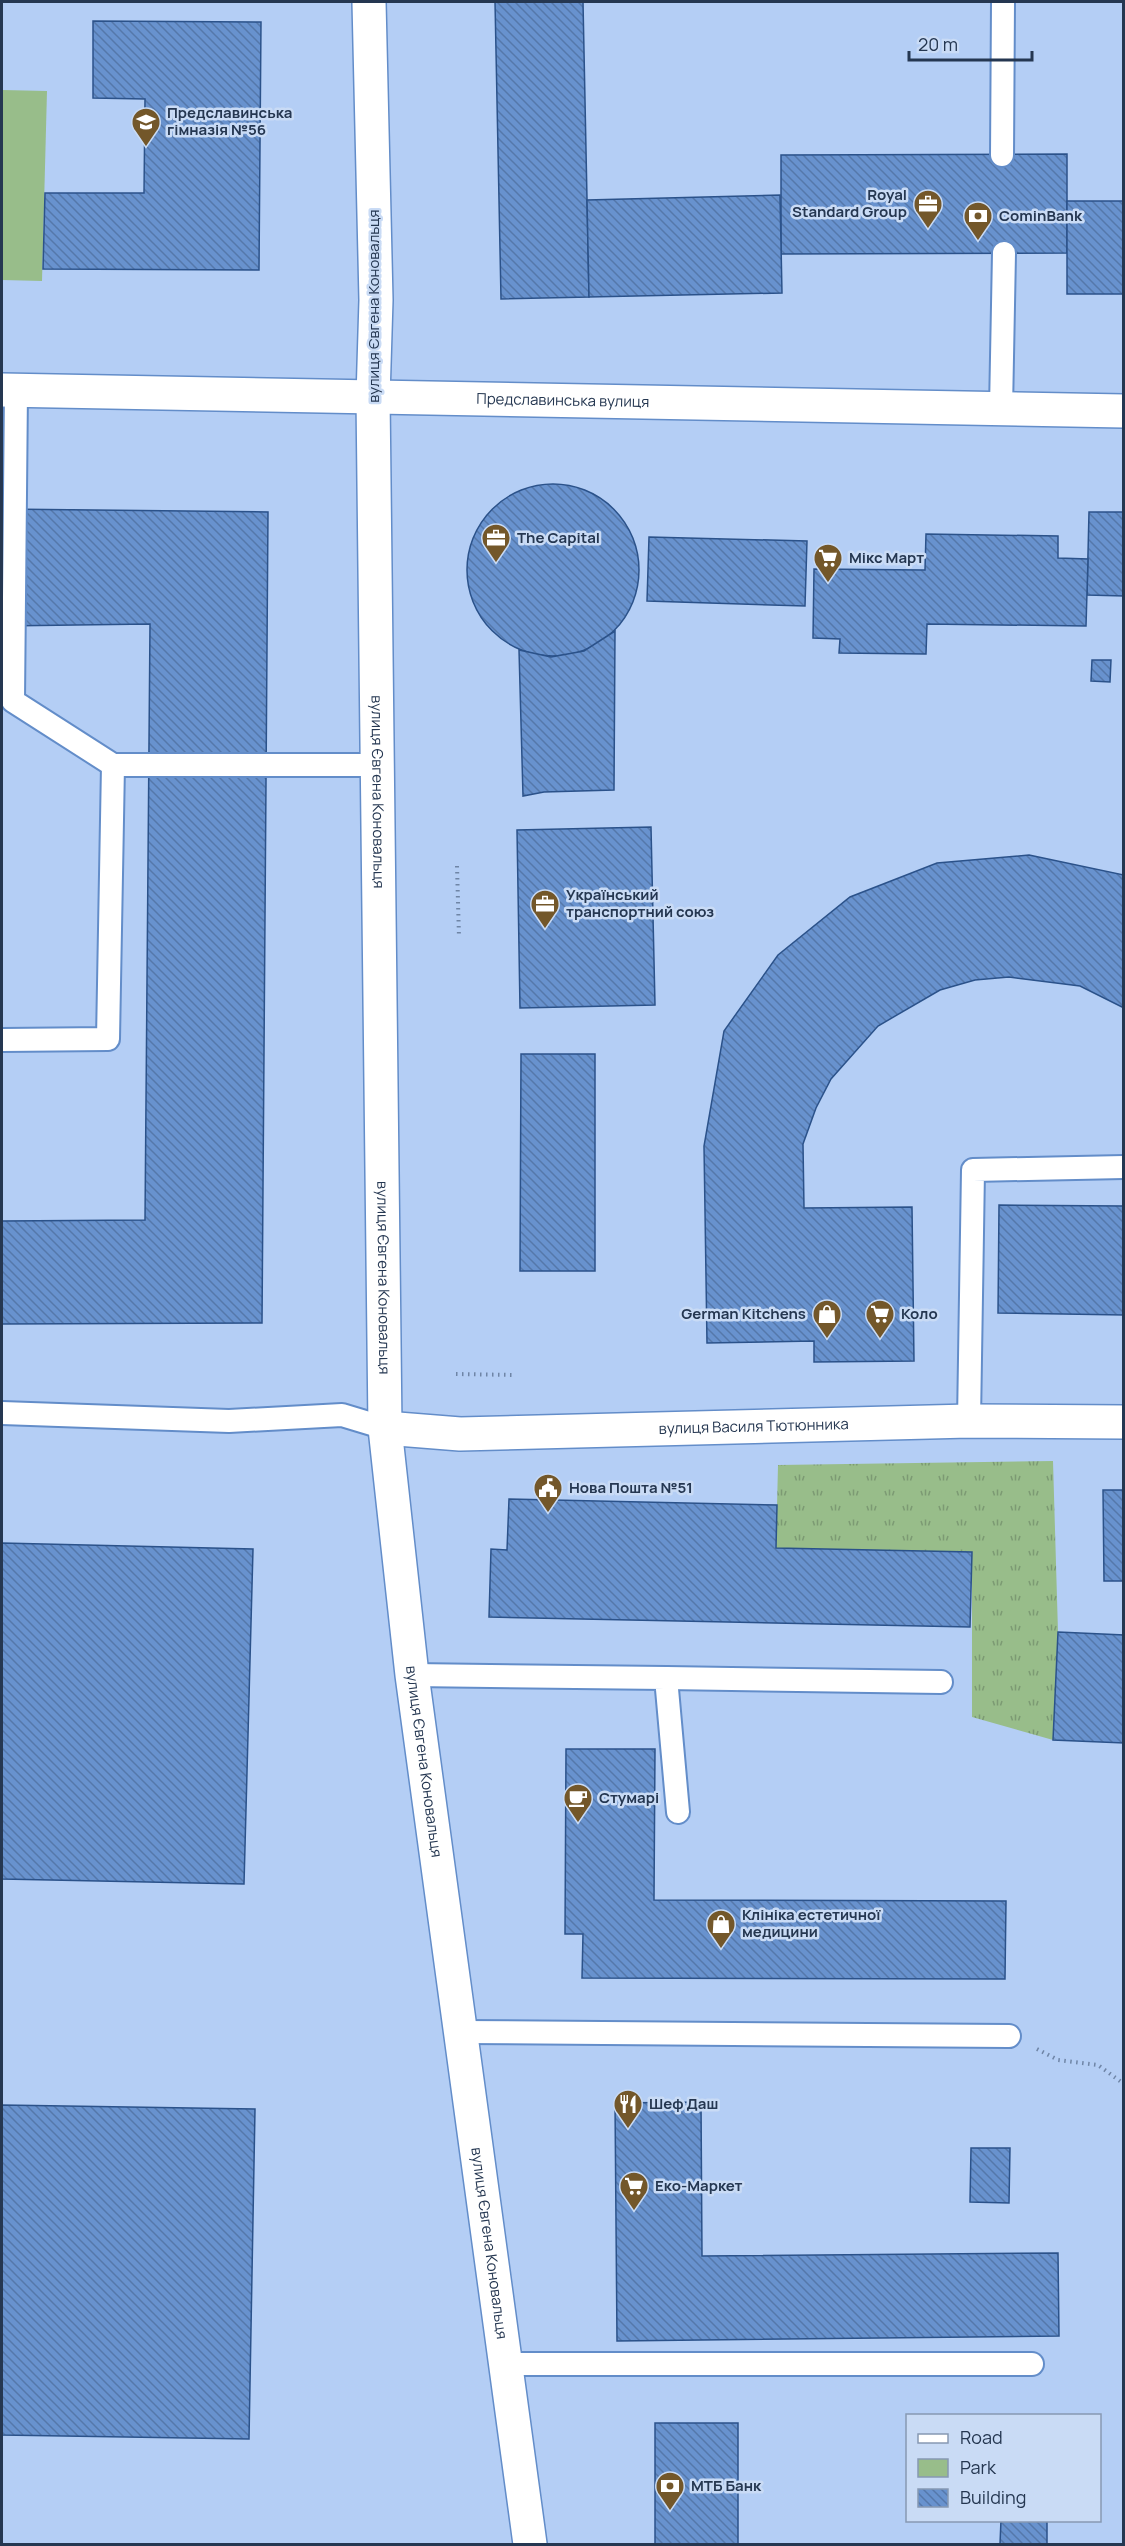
<svg xmlns="http://www.w3.org/2000/svg" width="1125" height="2546" font-family="Manrope,sans-serif">
  <style>
    .grass { fill: url(#grass-tufts) }
    .park { fill: #98bd8a }
    .building { fill: url(#building-back-hatch); stroke: #2b528a; stroke-width: 1.5 }
    .lines { fill: none; stroke-linecap: round; stroke-linejoin: round }
    .lane-casing { stroke: #638dc9; stroke-width: 26 }
    .street-casing { stroke: #638dc9; stroke-width: 36 }
    .secondary-casing { stroke: #638dc9; stroke-width: 36 }
    .path { stroke: #6f85a6; stroke-width: 4; stroke-dasharray: 1.5 4.5; stroke-linecap: butt }
    .lane { stroke: #fff; stroke-width: 22 }
    .street { stroke: #fff; stroke-width: 33 }
    .secondary { stroke: #fff; stroke-width: 33 }
    .labels { text-anchor: middle; stroke-width: 5; stroke-linejoin: round; paint-order: stroke }
    .poi-label { font-size: 15px; font-weight: bold; fill: #253751; stroke: #c9dbf5; text-anchor: start }
    .street-label { font-size: 15px; fill: #253751; stroke: #c9dbf5 }
  </style>
  <defs>
    <pattern id="grass-tufts" width="24" height="20" patternUnits="userSpaceOnUse" patternTransform="scale(1.5)"><rect width="24" height="20" fill="#98bd8a"/><path d="M3 7l-1-3M5 7V3M7 7l1-3M15 17l-1-3M17 17v-4M19 17l1-3" fill="none" stroke="#7c9a73"/></pattern>
    <pattern id="building-back-hatch" width="6" height="6" patternUnits="userSpaceOnUse" patternTransform="scale(1.5)"><rect width="6" height="6" fill="#6892ce"/><path d="M-1 5l2 2M0 0l6 6M5-1l2 2" fill="none" stroke="#5578aa"/></pattern>
  </defs>
  <rect width="100%" height="100%" fill="#b4cef5"/>
  <polygon class="grass" points="1053,1461 1058,1632 1053,1740 972,1717 972,1552 776,1548 778,1465"/>
  <polygon class="park" points="2,90 47,91 42,281 2,280"/>
  <g class="building">
    <polygon points="495,2 583,2 589,297 501,299"/>
    <polygon points="93,21 261,22 259,270 43,269 45,193 144,193 145,99 93,98"/>
    <polygon points="1067,154 1067,253 781,254 781,155"/>
    <polygon points="780,195 782,293 589,297 587,200"/>
    <rect x="1067" y="201" width="57" height="93"/>
    <circle cx="553" cy="570" r="86"/>
    <polygon points="2,509 268,512 262,1323 2,1324 2,1221 145,1220 150,624 2,626"/>
    <polygon points="1089,512 1124,512 1124,596 1087,595"/>
    <polygon points="926,534 1058,536 1058,558 1088,559 1086,626 927,624 926,654 839,653 840,639 813,638 814,569 925,570"/>
    <polygon points="649,537 807,541 805,606 647,601"/>
    <polygon points="615,631 614,790 544,792 523,796 519,650 551,657 584,651"/>
    <polygon points="1092,660 1111,660 1110,682 1091,681"/>
    <polygon points="651,827 655,1005 520,1008 517,830"/>
    <polygon points="1029,855 1124,875 1124,1008 1080,986 1009,977 975,980 940,990 878,1026 831,1079 816,1108 803,1144 804,1208 912,1207 914,1361 814,1362 814,1341 707,1343 704,1146 724,1031 778,955 850,897 937,863"/>
    <polygon points="521,1054 595,1054 595,1271 520,1271"/>
    <polygon points="999,1205 1124,1206 1124,1315 998,1313"/>
    <polygon points="1103,1490 1124,1490 1124,1581 1104,1581"/>
    <polygon points="509,1499 777,1505 776,1548 972,1552 970,1627 489,1617 491,1549 507,1550"/>
    <polygon points="2,1543 253,1549 244,1884 2,1879"/>
    <polygon points="1058,1632 1124,1635 1124,1743 1053,1740"/>
    <polygon points="566,1749 655,1749 654,1900 1006,1901 1005,1979 582,1978 583,1934 565,1934"/>
    <polygon points="701,2102 702,2256 1058,2253 1059,2336 617,2341 615,2103"/>
    <polygon points="2,2105 255,2109 249,2439 2,2435"/>
    <polygon points="971,2148 1010,2148 1009,2203 970,2202"/>
    <rect x="655" y="2423" width="83" height="121"/>
    <polygon points="1001,2520 1047,2520 1047,2544 1000,2544"/>
  </g>
  <g class="lines">
    <g class="lane-casing">
      <g id="lane">
        <polyline points="1002,155 1003,2"/>
        <polyline points="16,390 13,701 113,765 378,765"/>
        <polyline points="1001,409 1004,253"/>
        <polyline points="2,1040 108,1039 113,765"/>
        <polyline points="2,1413 229,1421 342,1415 385,1428"/>
        <polyline points="969,1421 973,1170 1124,1167"/>
        <polyline points="412,1675 666,1678 678,1812"/>
        <polyline points="666,1678 941,1682"/>
        <polyline points="460,2032 1009,2036"/>
        <polyline points="504,2364 1032,2364"/>
      </g>
    </g>
    <g class="street-casing">
      <g id="street">
        <path id="s1" d="M2,390L1124,411"/>
        <path id="s2" d="M385,1428L460,1434L969,1421L1124,1422"/>
      </g>
    </g>
    <g class="secondary-casing">
      <g id="secondary">
        <path id="s3" d="M369,2L376,300L373,397L385,1428L412,1675L530,2544"/>
      </g>
    </g>
    <g class="path">
      <polyline points="457,866 459,937"/>
      <polyline points="456,1374 514,1375"/>
      <polyline points="1037,2049 1058,2060 1098,2065 1124,2084"/>
    </g>
    <use href="#lane" class="lane"/>
    <use href="#street" class="street"/>
    <use href="#secondary" class="secondary"/>
  </g>
  <defs>
    <g id="school-pin" transform="scale(1.5)"><path d="M0 17L-7.5 6A9.5 9.5 0 1 1 7.5 6Z" fill="#73572a" stroke="#c9dbf5"/><path d="M0-5L7-2L0 1L-7-2ZM-4 1L0 2.5L4 1V4Q0 6-4 4Z" fill="#fff"/></g>
    <g id="office-pin" transform="scale(1.5)"><path d="M0 17L-7.5 6A9.5 9.5 0 1 1 7.5 6Z" fill="#73572a" stroke="#c9dbf5"/><path d="M-6-3h4V-5.5h4V-3h4V5H-6ZM-1-4.5V-3h2v-1.5ZM-6 0V1H6V0Z" fill="#fff"/></g>
    <g id="bank-pin" transform="scale(1.5)"><path d="M0 17L-7.5 6A9.5 9.5 0 1 1 7.5 6Z" fill="#73572a" stroke="#c9dbf5"/><path d="M-6-4H6V4H-6ZM0-2.3a2.3 2.3 0 1 0 0 4.6a2.3 2.3 0 1 0 0-4.6Z" fill="#fff"/></g>
    <g id="supermarket-pin" transform="scale(1.5)"><path d="M0 17L-7.5 6A9.5 9.5 0 1 1 7.5 6Z" fill="#73572a" stroke="#c9dbf5"/><path d="M-6-5.5h2.5l.6 2H6L4.5 2H-2.5L-4.4-4H-6ZM-1.5 3.2a1.3 1.3 0 1 0 .1 0ZM3 3.2a1.3 1.3 0 1 0 .1 0Z" fill="#fff"/></g>
    <g id="shop-pin" transform="scale(1.5)"><path d="M0 17L-7.5 6A9.5 9.5 0 1 1 7.5 6Z" fill="#73572a" stroke="#c9dbf5"/><path d="M-5-2.5h2.3a2.7 3.5 0 0 1 5.4 0H5L5.5 6h-11ZM-1.5-2.5h3a1.5 2.3 0 0 0-3 0Z" fill="#fff"/></g>
    <g id="civic-pin" transform="scale(1.5)"><path d="M0 17L-7.5 6A9.5 9.5 0 1 1 7.5 6Z" fill="#73572a" stroke="#c9dbf5"/><path d="M-.6-6.5H3V-4.5H.6V-3L4-1V1h2V6H-6V1h2V-1L-.6-3ZM-1.2 2.5V6h2.4V2.5Z" fill="#fff"/></g>
    <g id="cafe-pin" transform="scale(1.5)"><path d="M0 17L-7.5 6A9.5 9.5 0 1 1 7.5 6Z" fill="#73572a" stroke="#c9dbf5"/><path d="M-5.5-4.5H6V0H3Q3 3.5 0 3.5H-2.5Q-5.5 3.5-5.5 0ZM3-3.2v2h1.7v-2ZM-6 4.5H4V6H-6Z" fill="#fff"/></g>
    <g id="restaurant-pin" transform="scale(1.5)"><path d="M0 17L-7.5 6A9.5 9.5 0 1 1 7.5 6Z" fill="#73572a" stroke="#c9dbf5"/><path d="M-5-6h1v4h1v-4h1v4h1v-4h1v5L-1.5 .5V6h-2V.5L-5-1ZM5-6V6H3V1.5H1.5Q1.5-4 5-6Z" fill="#fff"/></g>
  </defs>
  <g fill-rule="evenodd">
    <use href="#school-pin" x="146" y="122"/>
    <use href="#office-pin" x="928" y="204"/>
    <use href="#bank-pin" x="978" y="216"/>
    <use href="#office-pin" x="496" y="538"/>
    <use href="#supermarket-pin" x="828" y="558"/>
    <use href="#office-pin" x="545" y="904"/>
    <use href="#shop-pin" x="827" y="1314"/>
    <use href="#supermarket-pin" x="880" y="1314"/>
    <use href="#civic-pin" x="548" y="1488"/>
    <use href="#cafe-pin" x="578" y="1798"/>
    <use href="#shop-pin" x="721" y="1924"/>
    <use href="#restaurant-pin" x="628" y="2104"/>
    <use href="#supermarket-pin" x="634" y="2186"/>
    <use href="#bank-pin" x="670" y="2486"/>
  </g>
  <g class="labels">
    <g class="poi-label">
      <text x="167" y="118">Предславинська<tspan x="167" dy="17">гімназія №56</tspan></text>
      <text x="907" y="200" text-anchor="end">Royal<tspan x="907" dy="17">Standard Group</tspan></text>
      <text x="999" y="221">CominBank</text>
      <text x="517" y="543">The Capital</text>
      <text x="849" y="563">Мікс Март</text>
      <text x="566" y="900">Український<tspan x="566" dy="17">транспортний союз</tspan></text>
      <text x="806" y="1319" text-anchor="end">German Kitchens</text>
      <text x="901" y="1319">Коло</text>
      <text x="569" y="1493">Нова Пошта №51</text>
      <text x="599" y="1803">Стумарі</text>
      <text x="742" y="1920">Клініка естетичної<tspan x="742" dy="17">медицини</tspan></text>
      <text x="649" y="2109">Шеф Даш</text>
      <text x="655" y="2191">Еко-Маркет</text>
      <text x="691" y="2491">МТБ Банк</text>
    </g>
    <g class="street-label">
      <text transform="translate(374 306) rotate(-90)" y="5">вулиця Євгена Коновальця</text>
      <text dy="5" stroke="none"><textPath href="#s1" startOffset="561">Предславинська вулиця</textPath></text>
      <text dy="5" stroke="none"><textPath href="#s3" startOffset="790">вулиця Євгена Коновальця</textPath></text>
      <text dy="5" stroke="none"><textPath href="#s3" startOffset="1276">вулиця Євгена Коновальця</textPath></text>
      <text dy="5" stroke="none"><textPath href="#s2" startOffset="369">вулиця Василя Тютюнника</textPath></text>
      <text dy="5" stroke="none"><textPath href="#s3" startOffset="1762">вулиця Євгена Коновальця</textPath></text>
      <text dy="5" stroke="none"><textPath href="#s3" startOffset="2248">вулиця Євгена Коновальця</textPath></text>
    </g>
  </g>
  <rect width="1125" height="2546" fill="none" stroke="#253751" stroke-width="6"/>
  <rect x="906" y="2414" width="195" height="108" fill="#c9dbf5" stroke="#8799b3" stroke-width="1.5"/>
  <rect x="918" y="2434" width="30" height="9" fill="#ffffff" stroke="#8799b3" stroke-width="1.5"/>
  <text x="960" y="2444" font-size="18" fill="#253751">Road</text>
  <rect x="918" y="2459" width="30" height="18" fill="#98bd8a" stroke="#8799b3" stroke-width="1.5"/>
  <text x="960" y="2474" font-size="18" fill="#253751">Park</text>
  <rect x="918" y="2489" width="30" height="18" fill="url(#building-back-hatch)" stroke="#8799b3" stroke-width="1.5"/>
  <text x="960" y="2504" font-size="18" fill="#253751">Building</text>
  <path d="M909 51v9h123v-9" fill="none" stroke="#253751" stroke-width="3"/>
  <text x="918" y="51" font-size="18" fill="#253751" stroke="#c9dbf5" stroke-width="4.5" paint-order="stroke">20 m</text>
</svg>
